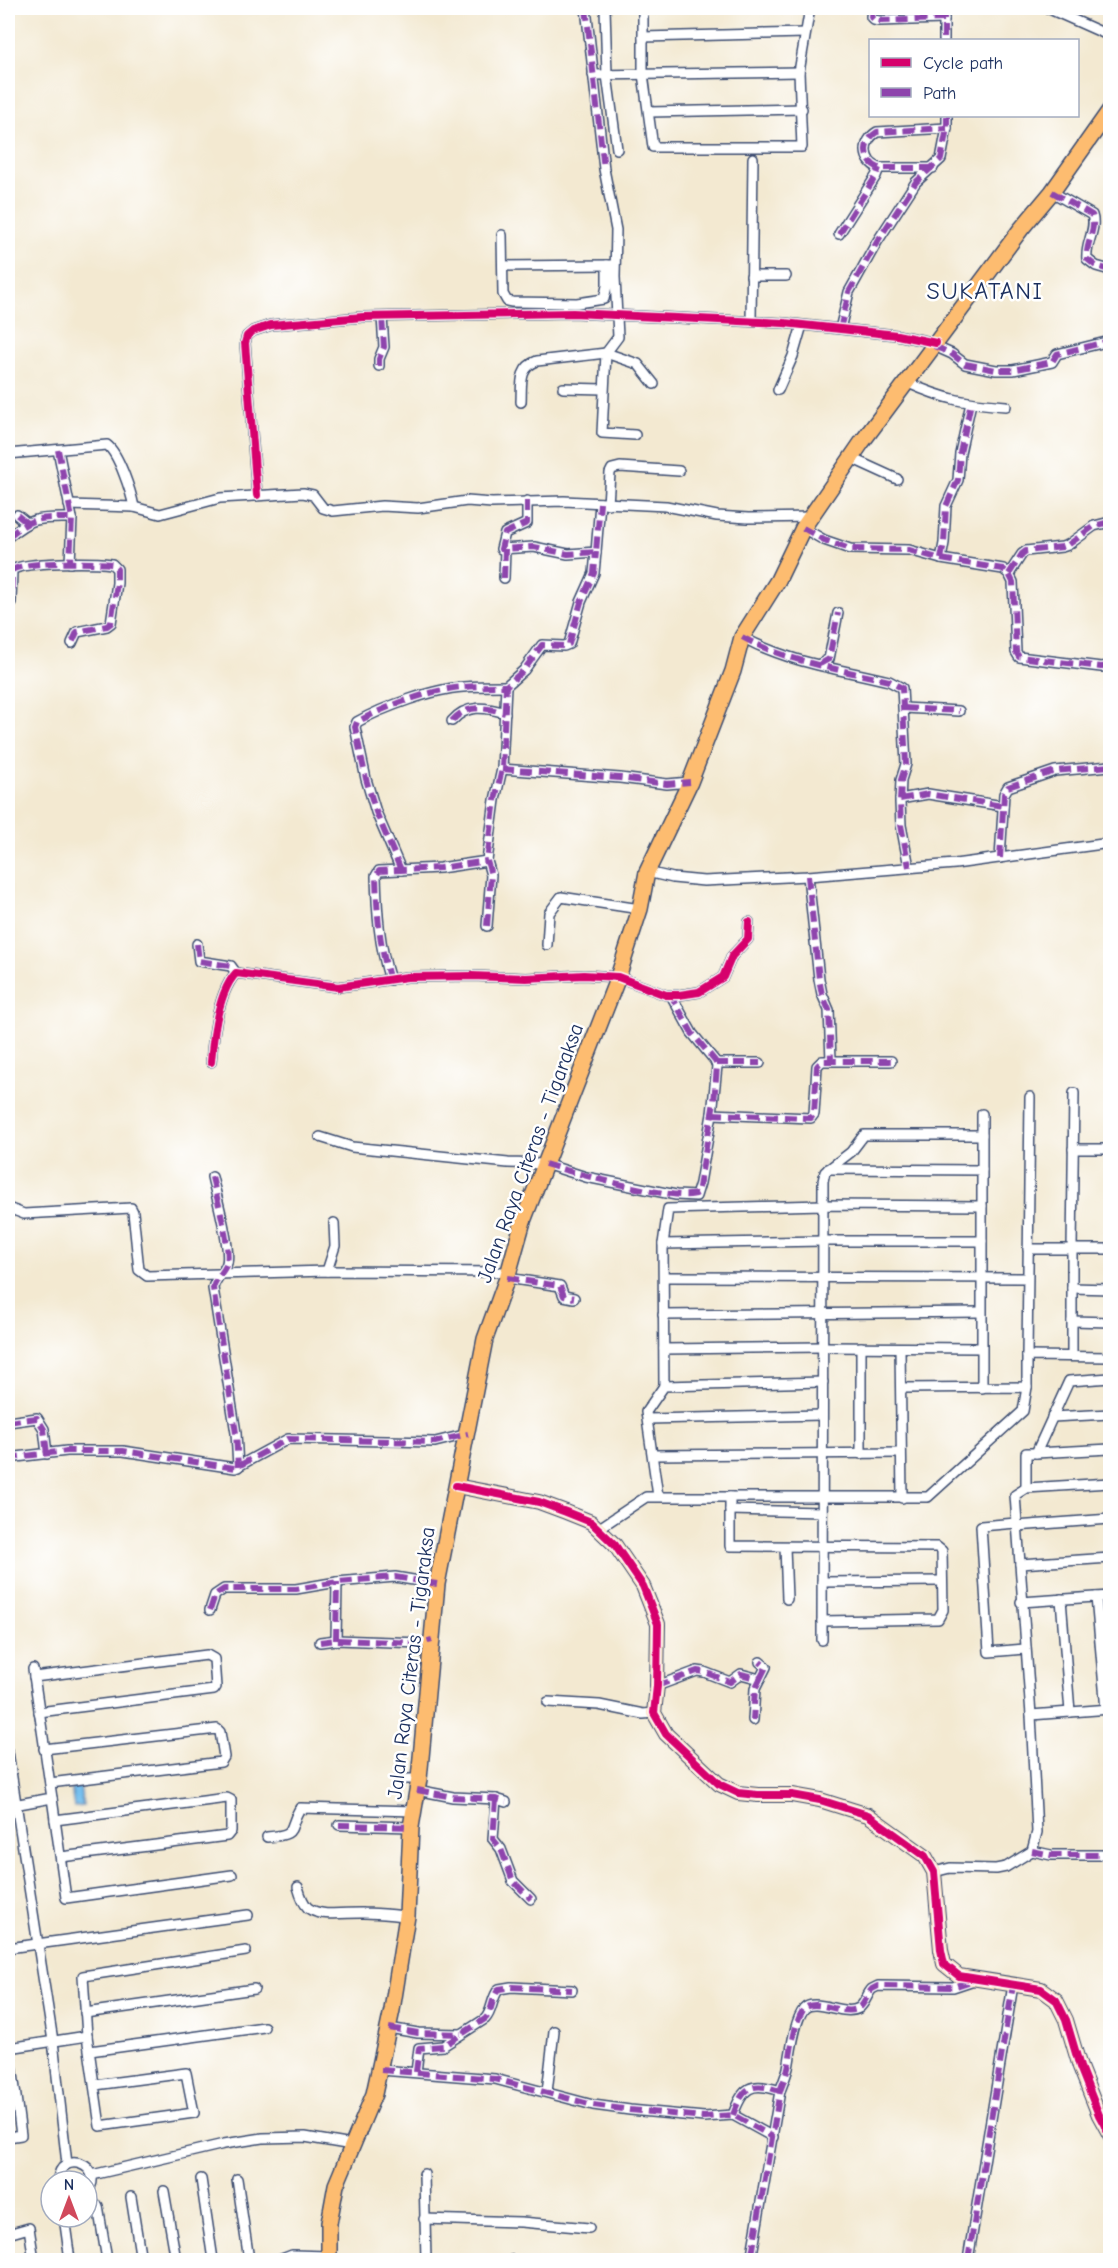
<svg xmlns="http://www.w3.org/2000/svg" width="1118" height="2268" font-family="'Comic Neue',sans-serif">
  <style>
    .water { fill: #76c0ef; stroke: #4878a6; stroke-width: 1.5 }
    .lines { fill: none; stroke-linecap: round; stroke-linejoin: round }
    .street-casing { stroke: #3b4b6f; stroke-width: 12 }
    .secondary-casing { stroke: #3b4b6f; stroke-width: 16 }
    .primary-casing { stroke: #3b4b6f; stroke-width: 18 }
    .street { stroke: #fff; stroke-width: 9 }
    .secondary { stroke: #fee4c6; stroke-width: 14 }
    .primary { stroke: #fdbc70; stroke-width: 15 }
    .quiet { stroke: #8e44ad; stroke-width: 6; stroke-dasharray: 12 6; stroke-linecap: butt }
    .cycleway-casing { stroke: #fff; stroke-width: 11 }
    .cycleway { stroke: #d6006c; stroke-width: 8 }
    .labels { text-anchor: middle; stroke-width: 5; stroke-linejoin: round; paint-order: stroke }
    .street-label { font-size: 21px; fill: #1b2f5e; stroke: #fff }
    .quarter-label { font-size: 24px; letter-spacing: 1.5px; fill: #1b2f5e; stroke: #fff }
  </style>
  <rect width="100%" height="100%" fill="#fff"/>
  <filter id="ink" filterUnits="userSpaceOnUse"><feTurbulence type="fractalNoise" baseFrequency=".0167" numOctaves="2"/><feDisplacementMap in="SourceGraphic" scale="12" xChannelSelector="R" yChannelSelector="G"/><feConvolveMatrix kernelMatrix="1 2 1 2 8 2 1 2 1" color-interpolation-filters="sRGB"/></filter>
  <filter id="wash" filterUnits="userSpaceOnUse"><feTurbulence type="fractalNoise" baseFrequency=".008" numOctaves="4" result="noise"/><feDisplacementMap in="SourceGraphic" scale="24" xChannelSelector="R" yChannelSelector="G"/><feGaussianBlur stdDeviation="1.35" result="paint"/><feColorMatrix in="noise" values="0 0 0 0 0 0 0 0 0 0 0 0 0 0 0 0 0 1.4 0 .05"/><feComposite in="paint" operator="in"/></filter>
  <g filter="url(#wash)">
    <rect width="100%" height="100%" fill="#f3e9d1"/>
    <polygon class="water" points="80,1786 83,1806 74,1807 71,1788"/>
  </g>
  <g filter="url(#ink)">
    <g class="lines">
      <g class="street-casing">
        <g id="street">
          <polyline points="586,8 604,169 616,230 615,277 618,337 606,353 602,433 635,435"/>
          <polyline points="605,8 607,75 617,149"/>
          <polyline points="643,8 643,74 653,147 802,147 799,72 810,8"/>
          <polyline points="872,8 871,17 874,20 879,21 944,19"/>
          <polyline points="944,8 944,40"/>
          <polyline points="1047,8 1110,36"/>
          <polyline points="643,37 805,33"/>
          <polyline points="593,75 799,72"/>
          <polyline points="649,112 802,109"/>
          <path d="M933,168H879C862,161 862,141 877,132L947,128"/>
          <path d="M1052,192L1092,215C1097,229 1085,244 1087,259L1096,266L1110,270"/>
          <polyline points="839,234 876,176 879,168"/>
          <polyline points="502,235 503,294 507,301 512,302 577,303 604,299 607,286 607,265"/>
          <polyline points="503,266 611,265"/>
          <polyline points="751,276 786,276"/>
          <polyline points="751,321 753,158"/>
          <polyline points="840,329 849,292 877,242 916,182 941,159 947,128 947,116"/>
          <polyline points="934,346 952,354 965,364 996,370 1013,370 1052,362 1057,354 1110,341"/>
          <polyline points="379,366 379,359 384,347 382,317"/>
          <path d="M908,383C946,400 966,403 1006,406"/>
          <polyline points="563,388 603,389"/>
          <polyline points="778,390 793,356 802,325"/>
          <path d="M521,402C522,385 518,368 537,361L606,353L638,364L654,384"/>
          <polyline points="58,450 72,518 70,563"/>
          <path d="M8,454L107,445C119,454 131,492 134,507"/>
          <polyline points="851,458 897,479"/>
          <polyline points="257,495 245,343 247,336 253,331 271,325 363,317 573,313 784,323 897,335 936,343"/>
          <polyline points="527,501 527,523 505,533 501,549 534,547 568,554 596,552 600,503"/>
          <polyline points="608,504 610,473 612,469 620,467 679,471"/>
          <polyline points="69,505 134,507 160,514 220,498 303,493 313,495 323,508 333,511 382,506 418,508 467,501 492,503 564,501 666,506 717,516 748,518 811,517"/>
          <polyline points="17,515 27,523"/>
          <polyline points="803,528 824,540 850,549 909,550 941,559 1003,569 1009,574 1013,582 1016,652 1019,657 1101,667 1110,666"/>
          <path d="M8,537C33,516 40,518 72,518"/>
          <polyline points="941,559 944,543 946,506 958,480 960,453 971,403"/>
          <polyline points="1009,574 1022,554 1026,551 1062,547 1068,545 1094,526 1110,522"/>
          <polyline points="504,578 505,549"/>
          <path d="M8,607L11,602L12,570C26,561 94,562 112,564L117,569V583L111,623L107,626L77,632L72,643"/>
          <path d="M742,637C787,662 839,669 889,681L902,688L906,764L901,780L900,802L901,825L909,867"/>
          <polyline points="820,664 829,659 838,613"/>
          <polyline points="904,708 959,711"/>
          <path d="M452,721C466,704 486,707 505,713"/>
          <polyline points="502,769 620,778 667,784 690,782"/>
          <polyline points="900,799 928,794 1003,806"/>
          <polyline points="1000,858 1004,794 1008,787 1055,771 1110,766"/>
          <path d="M401,870L376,812L366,779L355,727L357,722C383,707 433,689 463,687C477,686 491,686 506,686"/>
          <polyline points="647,872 673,878 704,881 808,876 955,864 1110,843"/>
          <polyline points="808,876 819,979 822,994 829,1010 831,1060"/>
          <polyline points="487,926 491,875 487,861 495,800 502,769 506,686 524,670 542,645 564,646 569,644 581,602 594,573 596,552"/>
          <polyline points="197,944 199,961 231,966 236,973"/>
          <polyline points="547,945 549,913 561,897 640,909"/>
          <path d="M390,980C379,945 377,912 376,876L379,871L440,868L487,861"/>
          <path d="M211,1062C213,1037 218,992 236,973L338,987L407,977L472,976L526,978L584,975L618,977L666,995H679L699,992L723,977L732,956L748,939L749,922"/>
          <polyline points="716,1063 760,1063"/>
          <polyline points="712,1114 811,1118 814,1114 817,1066 822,1061 891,1061"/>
          <polyline points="982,1114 982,1388"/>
          <polyline points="320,1137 352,1147 508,1163 545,1164 586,1177 676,1195 696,1196 700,1183 712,1114 717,1066 715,1061 692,1033 671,995"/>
          <polyline points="1073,1149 1110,1149"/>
          <polyline points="828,1169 982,1170"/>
          <path d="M212,1177C216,1195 231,1247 227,1263C224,1273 215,1278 213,1288L236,1433L238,1467"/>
          <polyline points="8,1208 24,1214 131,1208 133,1212 139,1270 147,1276 327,1271 508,1272"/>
          <polyline points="663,1244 823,1241 982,1241"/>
          <polyline points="1028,1249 1072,1249 1074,1093"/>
          <polyline points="327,1271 335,1246 334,1223"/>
          <polyline points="664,1277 1027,1278"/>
          <polyline points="507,1278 560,1286 564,1296 574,1298"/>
          <polyline points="1072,1288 1110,1289"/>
          <polyline points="663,1315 981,1312"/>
          <polyline points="1072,1321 1110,1322"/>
          <polyline points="900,1348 902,1498"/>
          <polyline points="664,1349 823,1347 981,1348"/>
          <polyline points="1027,1356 1030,1097"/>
          <polyline points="1072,1356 1072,1249 1110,1249"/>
          <polyline points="664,1386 663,1244 668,1209 823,1205 982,1206"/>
          <polyline points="1027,1387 1027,1356 1110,1357"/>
          <polyline points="1052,1417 1110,1414"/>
          <polyline points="648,1419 822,1415"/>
          <polyline points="8,1422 37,1418 44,1429 47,1454"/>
          <polyline points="1036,1453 1110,1449"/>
          <polyline points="861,1454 861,1347"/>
          <polyline points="653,1455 901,1453"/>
          <polyline points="8,1458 67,1451 123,1451 235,1468 288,1439 435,1442 468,1434"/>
          <polyline points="1026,1488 1026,1453 1036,1453 1069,1381 1110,1378"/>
          <polyline points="658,1496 646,1412 664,1386 823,1382"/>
          <polyline points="730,1497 730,1546 937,1547 942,1551 943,1610 938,1619 822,1621"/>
          <polyline points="730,1510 822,1512"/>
          <polyline points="1016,1523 981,1526 989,1652 1025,1649"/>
          <polyline points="1016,1526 1110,1519"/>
          <polyline points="598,1529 646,1497 928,1497 1023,1411 1027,1387 902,1388"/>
          <polyline points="785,1547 787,1599"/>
          <polyline points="1020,1564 1110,1558"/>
          <polyline points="822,1582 942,1581"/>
          <polyline points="1096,1597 1106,1710"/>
          <polyline points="1061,1599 1070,1712"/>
          <polyline points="1021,1602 1110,1596"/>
          <polyline points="210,1610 215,1595 224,1589 296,1589 337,1582 395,1577 437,1584"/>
          <polyline points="336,1640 337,1582"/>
          <polyline points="822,1640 823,1181 825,1172 851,1152 864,1135 982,1135"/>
          <polyline points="320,1642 336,1640 421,1643 432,1640"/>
          <polyline points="34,1677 207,1655 214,1659 216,1687 214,1690 39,1712"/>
          <polyline points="760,1679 766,1667 760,1662"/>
          <polyline points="657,1686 697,1671 704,1672 730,1682 741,1674 760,1679 755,1689 753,1720"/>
          <polyline points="548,1702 599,1705 643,1714 654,1713"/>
          <polyline points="1031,1715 1110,1709"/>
          <polyline points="44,1749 217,1729 220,1732 224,1757 221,1762 50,1783"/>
          <polyline points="8,1752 53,2041 67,2164"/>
          <polyline points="399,1779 419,1779"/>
          <polyline points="417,1790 453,1797 496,1799 506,1802"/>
          <polyline points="52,1798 66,1898 232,1875"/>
          <polyline points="496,1799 493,1839 501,1849 513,1881 531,1899"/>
          <polyline points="8,1806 52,1798 33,1669"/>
          <polyline points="55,1820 227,1798 231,1800 231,1831 227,1836 61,1857"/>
          <polyline points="339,1825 411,1827"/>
          <path d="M267,1837C299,1835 287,1830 300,1808L415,1811"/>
          <polyline points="1032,1851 1051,1855 1110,1855"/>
          <polyline points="934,1872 950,1868 996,1869 1006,1867 1032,1851 1037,1832 1031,1715 1015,1495 1026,1488 1110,1483"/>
          <path d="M298,1887C300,1894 302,1902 308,1908C322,1918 348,1912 364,1913C379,1913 393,1915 407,1916"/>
          <polyline points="8,1948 248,1915"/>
          <polyline points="85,2013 254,1989"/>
          <polyline points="389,2028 418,2033 461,2034"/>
          <polyline points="8,2035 21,2135 8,2137"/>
          <polyline points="9,2048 87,2036"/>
          <polyline points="90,2051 264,2027"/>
          <polyline points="381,2070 495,2079 593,2105 630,2110 704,2117 733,2115 773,2137"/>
          <path d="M416,2072L419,2048L443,2046L485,2019C493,2011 491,1998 499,1989L511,1987L572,1990"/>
          <polyline points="95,2085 186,2073 194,2113 100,2126 87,2036 83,1976 246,1951"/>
          <path d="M780,2091C783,2083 786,2076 788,2068C791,2053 794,2021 804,2009C815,1997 844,2017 859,2008C865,2004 867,1994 872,1989L878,1986L953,1987L974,1980"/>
          <polyline points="547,2092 554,2031"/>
          <path d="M733,2115C743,2087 751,2081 780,2091L751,2260"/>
          <polyline points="424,2174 426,2260"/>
          <polyline points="92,2175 224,2144 263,2138 305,2137 352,2145"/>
          <polyline points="201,2179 213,2260"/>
          <polyline points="237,2179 249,2260"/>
          <path d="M58,2181C59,2148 108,2165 87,2192"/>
          <polyline points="164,2191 176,2260"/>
          <polyline points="131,2197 141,2260"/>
          <polyline points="98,2206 107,2260"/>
          <polyline points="64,2217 70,2260"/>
          <polyline points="424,2219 521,2222 589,2228"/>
          <polyline points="8,2234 29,2228 34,2260"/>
          <polyline points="279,2260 292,2255 328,2256"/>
          <polyline points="512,2260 520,2260"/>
          <polyline points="968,2260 1013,1985"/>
        </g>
      </g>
      <g class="secondary-casing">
        <polyline id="secondary" points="456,1486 539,1502 566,1512 591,1522 615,1545 643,1586 658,1624 657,1686 654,1713 666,1734 719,1784 738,1793 758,1795 792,1795 820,1800 868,1815 925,1856 934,1872 941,1950 944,1964 959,1976 1041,1989 1056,2000 1066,2020 1080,2067 1099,2115 1110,2135"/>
      </g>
      <g class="primary-casing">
        <polyline id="primary" points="329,2260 329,2223 336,2185 374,2094 392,2010 407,1916 411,1827 419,1779 437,1584 485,1339 507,1278 523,1221 618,977 640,909 647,872 690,782 733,671 742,637 778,580 803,528 862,442 1021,229 1052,192 1110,110"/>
      </g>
      <use href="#street" class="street"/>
      <use href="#secondary" class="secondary"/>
      <use href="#primary" class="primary"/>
      <g class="quiet">
        <polyline points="586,8 604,169"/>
        <polyline points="872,8 871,17 874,20 879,21 944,19"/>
        <polyline points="944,8 944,40"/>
        <path d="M933,168H879C862,161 862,141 877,132L947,128"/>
        <path d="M1052,192L1092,215C1097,229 1085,244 1087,259L1096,266L1110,270"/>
        <polyline points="839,234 876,176 879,168"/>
        <polyline points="840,329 849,292 877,242 916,182 941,159 947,128 947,116"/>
        <polyline points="934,346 952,354 965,364 996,370 1013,370 1052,362 1057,354 1110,341"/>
        <polyline points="379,366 379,359 384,347 382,317"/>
        <polyline points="58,450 72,518 70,563"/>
        <polyline points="527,501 527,523 505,533 501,549 534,547 568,554 596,552 600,503"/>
        <polyline points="17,515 27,523"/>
        <polyline points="803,528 824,540 850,549 909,550 941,559 1003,569 1009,574 1013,582 1016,652 1019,657 1101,667 1110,666"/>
        <path d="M8,537C33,516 40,518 72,518"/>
        <polyline points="941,559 944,543 946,506 958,480 960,453 971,403"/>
        <polyline points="1009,574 1022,554 1026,551 1062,547 1068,545 1094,526 1110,522"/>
        <polyline points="504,578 505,549"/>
        <path d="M8,607L11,602L12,570C26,561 94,562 112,564L117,569V583L111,623L107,626L77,632L72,643"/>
        <path d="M742,637C787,662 839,669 889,681L902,688L906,764L901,780L900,802L901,825L909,867"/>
        <polyline points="820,664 829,659 838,613"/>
        <polyline points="904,708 959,711"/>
        <path d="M452,721C466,704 486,707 505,713"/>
        <polyline points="502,769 620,778 667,784 690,782"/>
        <polyline points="900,799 928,794 1003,806"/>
        <polyline points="1000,858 1004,794 1008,787 1055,771 1110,766"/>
        <path d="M401,870L376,812L366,779L355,727L357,722C383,707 433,689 463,687C477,686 491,686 506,686"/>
        <polyline points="808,876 819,979 822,994 829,1010 831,1060"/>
        <polyline points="487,926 491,875 487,861 495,800 502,769 506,686 524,670 542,645 564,646 569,644 581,602 594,573 596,552"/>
        <polyline points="197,944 199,961 231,966 236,973"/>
        <path d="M390,980C379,945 377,912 376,876L379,871L440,868L487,861"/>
        <polyline points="716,1063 760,1063"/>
        <polyline points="712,1114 811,1118 814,1114 817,1066 822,1061 891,1061"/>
        <path d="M545,1164C567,1171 683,1204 698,1193L714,1102L717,1066L715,1061L692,1033L671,995H674"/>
        <path d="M212,1177C216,1195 231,1247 227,1263C224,1273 215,1278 213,1288L236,1433L238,1467"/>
        <polyline points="507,1278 560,1286 564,1296 574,1298"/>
        <polyline points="8,1422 37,1418 44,1429 47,1454"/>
        <polyline points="8,1458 67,1451 123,1451 235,1468 288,1439 435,1442 468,1434"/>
        <polyline points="210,1610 215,1595 224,1589 296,1589 337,1582 395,1577 437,1584"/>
        <polyline points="336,1640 337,1582"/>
        <polyline points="320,1642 336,1640 421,1643 432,1640"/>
        <polyline points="760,1679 766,1667 760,1662"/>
        <polyline points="657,1686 697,1671 704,1672 730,1682 741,1674 760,1679 755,1689 753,1720"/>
        <polyline points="417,1790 453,1797 496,1799 506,1802"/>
        <polyline points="496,1799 493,1839 501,1849 513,1881 531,1899"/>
        <polyline points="339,1825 411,1827"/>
        <polyline points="1032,1851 1051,1855 1110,1855"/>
        <polyline points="389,2028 418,2033 461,2034"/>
        <polyline points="381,2070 495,2079 593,2105 630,2110 704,2117 733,2115 773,2137"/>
        <path d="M416,2072L419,2048L443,2046L485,2019C493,2011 491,1998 499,1989L511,1987L572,1990"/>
        <path d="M780,2091C783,2083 786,2076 788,2068C791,2053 794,2021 804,2009C815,1997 844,2017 859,2008C865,2004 867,1994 872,1989L878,1986L953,1987L971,1981"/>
        <path d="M733,2115C743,2087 751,2081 780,2091L751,2260"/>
        <polyline points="968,2260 1013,1985"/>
      </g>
      <g class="cycleway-casing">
        <g id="cycleway">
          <polyline points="257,495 245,343 247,336 253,331 271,325 363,317 573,313 784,323 897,335 936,343"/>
          <path d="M211,1062C213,1037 218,992 236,973L338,987L407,977L472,976L526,978L584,975L618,977L666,995H679L699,992L723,977L732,956L748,939L749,922"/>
          <polyline points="456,1486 539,1502 566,1512 591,1522 615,1545 643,1586 658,1624 657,1686 654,1713 666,1734 719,1784 738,1793 758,1795 792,1795 820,1800 868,1815 925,1856 934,1872 941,1950 944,1964 959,1976 1041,1989 1056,2000 1066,2020 1080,2067 1099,2115 1110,2135"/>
        </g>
      </g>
      <use href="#cycleway" class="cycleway"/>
    </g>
  </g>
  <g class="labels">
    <g class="street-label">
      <text transform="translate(530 1153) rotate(-70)" y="7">Jalan Raya Citeras - Tigaraksa</text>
      <text transform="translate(411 1663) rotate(-83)" y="7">Jalan Raya Citeras - Tigaraksa</text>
    </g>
    <g class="quarter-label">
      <text x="985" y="299">SUKATANI</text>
    </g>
  </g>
  <rect width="1118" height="2268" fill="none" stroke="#fff" stroke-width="30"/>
  <rect x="869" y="39" width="210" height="78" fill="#ffffff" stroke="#a4acbf" stroke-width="1.5"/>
  <rect x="881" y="58" width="30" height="9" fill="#d6006c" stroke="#a4acbf" stroke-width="1.5"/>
  <text x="923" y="69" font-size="18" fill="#1b2f5e">Cycle path</text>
  <rect x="881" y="88" width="30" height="9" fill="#8e44ad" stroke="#a4acbf" stroke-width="1.5"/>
  <text x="923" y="99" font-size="18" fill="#1b2f5e">Path</text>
  <g transform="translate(69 2199)"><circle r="28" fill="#ffffff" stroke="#a4acbf" stroke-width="1.5"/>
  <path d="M0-4.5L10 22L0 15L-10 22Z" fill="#d1495b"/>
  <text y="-9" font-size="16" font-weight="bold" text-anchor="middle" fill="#1b2f5e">N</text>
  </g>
</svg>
